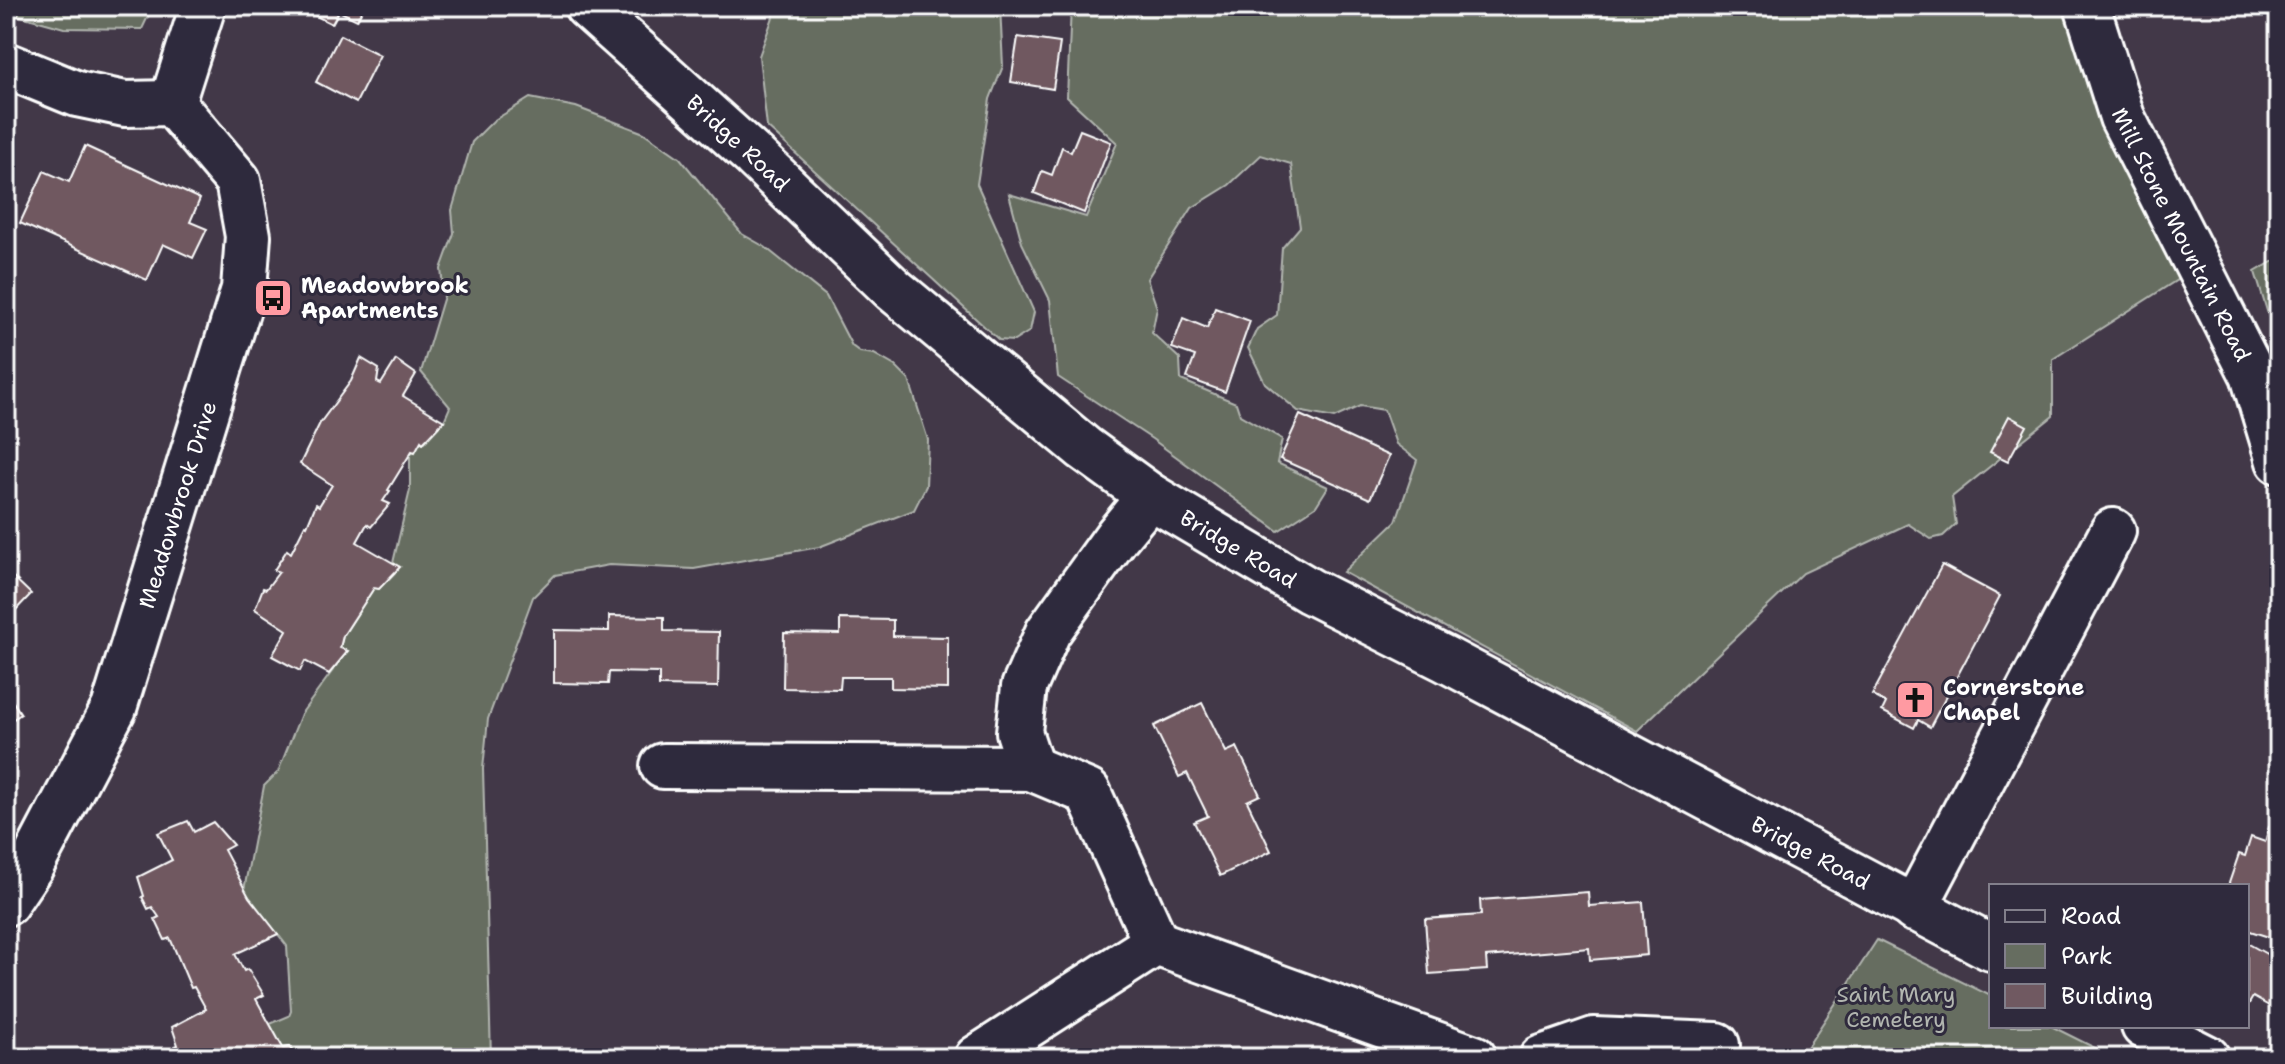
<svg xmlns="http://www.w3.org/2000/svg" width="2285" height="1064" font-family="'Shantell Sans',sans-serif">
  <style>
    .green { fill: #666d60; stroke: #b2b6b0; stroke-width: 2 }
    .building { fill: #705961; stroke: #fff; stroke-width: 2 }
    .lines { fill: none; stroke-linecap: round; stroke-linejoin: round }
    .minor-casing { stroke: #fff; stroke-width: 50 }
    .major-casing { stroke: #fff; stroke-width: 50 }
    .minor { stroke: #2f2a3d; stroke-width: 44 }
    .major { stroke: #2f2a3d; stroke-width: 44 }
    .labels { text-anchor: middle; stroke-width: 6; stroke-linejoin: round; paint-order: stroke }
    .street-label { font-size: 22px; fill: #fff; stroke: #2f2a3d }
    .poi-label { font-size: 22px; font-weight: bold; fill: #fff; stroke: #2f2a3d; text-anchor: start }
    .park-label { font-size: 22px; fill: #b2b6b0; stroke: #2f2a3d }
  </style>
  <rect width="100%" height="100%" fill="#423848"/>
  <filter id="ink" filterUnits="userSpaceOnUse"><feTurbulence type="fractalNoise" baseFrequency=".0125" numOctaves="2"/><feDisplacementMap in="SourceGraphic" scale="16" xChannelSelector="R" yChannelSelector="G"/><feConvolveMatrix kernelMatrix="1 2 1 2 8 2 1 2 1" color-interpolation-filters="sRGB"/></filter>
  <g filter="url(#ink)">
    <g class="green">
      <polygon points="6,6 153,6 142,29 64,28 6,12"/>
      <polygon points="777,6 1000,6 1003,66 990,99 977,184 1034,312 1030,331 1014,341 999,340 767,127 759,56"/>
      <polygon points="1071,6 2078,6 2191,271 2053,359 2053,416 1952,497 1956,524 1943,536 1931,539 1908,524 1803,573 1637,731 1343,572 1396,521 1417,460 1396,444 1384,410 1360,406 1334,418 1298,411 1265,383 1248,348 1257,329 1277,315 1282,248 1300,227 1291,164 1261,155 1229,185 1192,208 1147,279 1157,308 1152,333 1180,359 1181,380 1236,403 1240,415 1282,439 1277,463 1328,487 1316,506 1278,531 1152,439 1058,377 1050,300 1022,243 1009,194 1086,217 1117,143 1067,97"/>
      <polygon points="530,98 576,107 644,133 680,158 742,234 765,247 826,296 852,346 860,352 874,354 895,366 909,380 928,440 926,486 914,510 819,547 694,569 609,565 555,575 533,597 488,719 483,769 491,1058 296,1058 290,1047 283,1048 270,1024 289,1016 291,1011 287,946 244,890 264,786 278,772 301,714 347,651 340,648 343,636 374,588 379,589 400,567 393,563 410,490 410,455 421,441 424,443 444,421 450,407 421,372 444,296 441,269 454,233 452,210 472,142 493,121"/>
      <polygon points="2279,258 2279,350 2255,272"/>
      <polygon points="1877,940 1991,996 1991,1026 2051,1026 2115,1058 1800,1058"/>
    </g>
    <g class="building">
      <polygon points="316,6 364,6 357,20 339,11 332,24 312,14"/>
      <polygon points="340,35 380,55 356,103 316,82"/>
      <polygon points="1018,37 1060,43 1053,89 1011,82"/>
      <polygon points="1080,130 1111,142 1084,213 1034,193 1042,171 1052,175 1062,147 1071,152"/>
      <polygon points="85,146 200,199 190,222 207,229 193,258 163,244 147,280 20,223 44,171 69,182"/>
      <polygon points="1215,308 1250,321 1225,392 1187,378 1195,356 1172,348 1183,318 1207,328"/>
      <polygon points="361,358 379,369 377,382 381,384 396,360 416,374 403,396 444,421 423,443 421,441 415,452 412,451 388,490 390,491 383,501 390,504 371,527 367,524 357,542 400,567 379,589 374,588 343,636 340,648 348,651 329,674 305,661 300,671 272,656 287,630 255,609 263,588 266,589 279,572 274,570 287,550 291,553 305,525 307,526 316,504 319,506 332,485 300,464 320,423 351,381"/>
      <polygon points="1300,415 1389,456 1370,499 1280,459"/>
      <polygon points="2009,416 2027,426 2008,461 1990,452"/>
      <polygon points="1942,565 2000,596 1930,727 1918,720 1914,728 1882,711 1886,703 1872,695"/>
      <polygon points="7,571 31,594 11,615 6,610"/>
      <polygon points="609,616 664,617 664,631 719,632 718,687 659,686 659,673 609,672 608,684 554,683 554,630 609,631"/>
      <polygon points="840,619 893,620 893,636 948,637 948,689 891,688 891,677 841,677 840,689 783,688 784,633 840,634"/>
      <polygon points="6,691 21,714 6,724"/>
      <polygon points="1202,703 1226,752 1237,747 1260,795 1247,801 1271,851 1220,876 1194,822 1208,816 1187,773 1179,777 1154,726"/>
      <polygon points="188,821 194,832 213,822 233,845 224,850 249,897 278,934 235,954 244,971 248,969 264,995 256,999 283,1048 290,1047 296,1058 182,1058 175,1046 178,1045 172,1027 206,1009 194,987 191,988 170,938 165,940 155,919 159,917 152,907 148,909 142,897 144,896 138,877 172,860 158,833"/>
      <polygon points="2269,827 2279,830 2279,918 2272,938 2247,930 2247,886 2228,886 2239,854 2245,856 2251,837 2265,842"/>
      <polygon points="1588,892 1589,906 1643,902 1647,955 1590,960 1589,948 1486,957 1487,970 1429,974 1425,919 1481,915 1480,900"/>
      <polygon points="2247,943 2279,961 2279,988 2269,1006 2253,997 2247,1007"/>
    </g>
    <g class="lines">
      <g class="minor-casing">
        <g id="minor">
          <path id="s1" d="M2087,6L2122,117L2253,375L2279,461"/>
          <polyline points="6,65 77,94 125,104 172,103"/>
          <polyline points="663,766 1031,768 1088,792 1156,943"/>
          <polyline points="1031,768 1019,732 1024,687 1048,632 1117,536 1150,496"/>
          <path id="s2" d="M6,903L31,866L114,708L244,289L248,236L238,181L172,103L203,6"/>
          <polyline points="1914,909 2113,531"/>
          <polyline points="977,1058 1156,943 1474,1058"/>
          <polyline points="1542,1058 1594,1040 1717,1045"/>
        </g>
      </g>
      <g class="major-casing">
        <g id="major">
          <path id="s3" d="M587,6L754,156L893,289L1084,448L1150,496L1310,591L1445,659L1991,948"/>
          <polyline points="2144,1026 2207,1058"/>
        </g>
      </g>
      <use href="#minor" class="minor"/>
      <use href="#major" class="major"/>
    </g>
  </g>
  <defs>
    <g id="bus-square" transform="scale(2)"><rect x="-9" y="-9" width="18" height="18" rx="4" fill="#ff9aa2" stroke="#2f2a3d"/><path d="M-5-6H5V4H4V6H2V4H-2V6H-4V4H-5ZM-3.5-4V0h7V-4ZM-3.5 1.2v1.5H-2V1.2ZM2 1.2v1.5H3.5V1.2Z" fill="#111"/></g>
    <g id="church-square" transform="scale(2)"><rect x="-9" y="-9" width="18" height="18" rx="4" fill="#ff9aa2" stroke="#2f2a3d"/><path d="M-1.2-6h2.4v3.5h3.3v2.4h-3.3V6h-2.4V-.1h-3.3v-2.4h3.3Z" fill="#111"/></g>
  </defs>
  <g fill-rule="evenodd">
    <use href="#bus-square" x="273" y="298"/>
    <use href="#church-square" x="1915" y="700"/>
  </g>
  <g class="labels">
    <g class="street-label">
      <text dy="8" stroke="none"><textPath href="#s3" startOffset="204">Bridge Road</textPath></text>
      <text dy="8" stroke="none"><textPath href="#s1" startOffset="248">Mill Stone Mountain Road</textPath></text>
      <text dy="8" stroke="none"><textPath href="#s2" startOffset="436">Meadowbrook Drive</textPath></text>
      <text dy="8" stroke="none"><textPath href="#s3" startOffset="850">Bridge Road</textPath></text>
      <text dy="8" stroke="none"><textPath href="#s3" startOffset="1498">Bridge Road</textPath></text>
    </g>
    <g class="poi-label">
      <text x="301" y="293">Meadowbrook<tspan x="301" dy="25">Apartments</tspan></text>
      <text x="1943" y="695">Cornerstone<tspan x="1943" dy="25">Chapel</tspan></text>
    </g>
    <g class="park-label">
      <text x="1896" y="1002">Saint Mary<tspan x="1896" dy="25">Cemetery</tspan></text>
    </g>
  </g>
  <rect width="2285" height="1064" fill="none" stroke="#2f2a3d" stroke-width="32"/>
  <rect x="16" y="16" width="2253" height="1032" fill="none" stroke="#fff" stroke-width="3" filter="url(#ink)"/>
  <rect x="1989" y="884" width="260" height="144" fill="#2f2a3d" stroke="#827f8b" stroke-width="2"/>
  <rect x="2005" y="910" width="40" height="12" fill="#2f2a3d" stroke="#827f8b" stroke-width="2"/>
  <text x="2061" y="924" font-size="24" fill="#ffffff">Road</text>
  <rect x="2005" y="944" width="40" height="24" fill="#666d60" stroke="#827f8b" stroke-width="2"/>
  <text x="2061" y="964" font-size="24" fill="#ffffff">Park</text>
  <rect x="2005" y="984" width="40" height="24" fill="#705961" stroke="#827f8b" stroke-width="2"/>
  <text x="2061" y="1004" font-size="24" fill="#ffffff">Building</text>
</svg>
